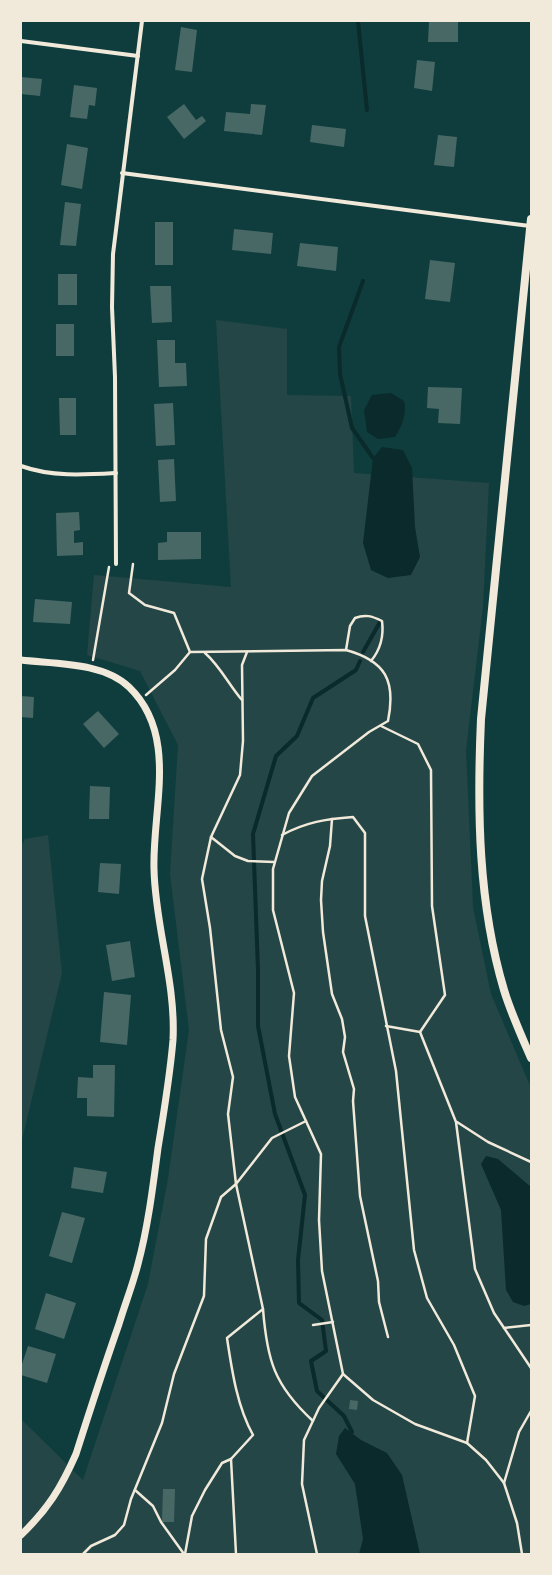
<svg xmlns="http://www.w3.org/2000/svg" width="552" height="1575" font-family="Figtree,sans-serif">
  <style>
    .green { fill: #244646 }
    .water { fill: #0a2a2b }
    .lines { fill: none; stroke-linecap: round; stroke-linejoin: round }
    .stream { stroke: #0a2a2b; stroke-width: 4 }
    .building { fill: #486865 }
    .path { stroke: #f1e9da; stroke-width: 2.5 }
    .minor { stroke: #f1e9da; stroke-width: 4 }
    .tertiary { stroke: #f1e9da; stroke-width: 7 }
    .secondary { stroke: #f1e9da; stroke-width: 8 }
  </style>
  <rect width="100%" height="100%" fill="#0f3d3e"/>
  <g class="green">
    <polygon points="216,320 287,329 287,395 351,396 354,473 489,483 483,607 466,750 473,907 491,994 531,1088 531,1554 21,1554 21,1419 83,1480 148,1284 168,1179 189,1030 170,874 178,745 140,671 87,655 94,575 231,587"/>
    <polygon points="48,835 62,973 21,1144 21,847 25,839"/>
  </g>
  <g class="water">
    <path d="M391,393L404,401C407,414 402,426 395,437L378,439L367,432L364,410L372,395Z"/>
    <polygon points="382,447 403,450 412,468 415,527 420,557 411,575 388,578 371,570 363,543 373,458"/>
    <polygon points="486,1156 498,1159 531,1187 531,1304 524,1306 513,1302 506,1290 501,1210 481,1164"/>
    <polygon points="345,1428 361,1440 387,1453 402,1475 420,1554 359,1554 363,1539 355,1484 336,1454 339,1436"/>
  </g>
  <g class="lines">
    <g class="stream">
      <polyline points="358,21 367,110"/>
      <polyline points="363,281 339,347 340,374 352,428 373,458"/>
      <polyline points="363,652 380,622"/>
      <polyline points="352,1432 344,1416 317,1391 311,1361 326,1351 322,1320 299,1303 298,1260 305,1195 275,1114 258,1026 258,970 253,834 276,756 297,736 313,698 356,670 360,661"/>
    </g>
  </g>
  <g class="building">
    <polygon points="429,21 458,21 458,42 428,42"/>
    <polygon points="181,27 197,30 192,72 175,70"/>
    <polygon points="417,60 435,62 432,91 414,88"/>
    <polygon points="21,77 42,79 40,96 21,94"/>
    <polygon points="74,85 97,88 95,106 89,105 87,119 70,117"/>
    <polygon points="184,104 196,120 202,116 206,121 184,139 167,117"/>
    <polygon points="251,104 266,105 262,135 224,131 226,112 250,114"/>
    <polygon points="312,125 346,129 344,147 310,142"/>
    <polygon points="438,135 457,137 454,167 434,165"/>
    <polygon points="67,144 88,148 82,189 61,185"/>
    <polygon points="65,202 81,204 76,246 60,245"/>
    <rect x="155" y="222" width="18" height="43"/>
    <polygon points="234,229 273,233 271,254 232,250"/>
    <polygon points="300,243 338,247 336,271 297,266"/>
    <polygon points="430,260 455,263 450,302 425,299"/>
    <rect x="58" y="274" width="19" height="31"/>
    <polygon points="150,286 171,286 172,322 152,323"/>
    <rect x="56" y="324" width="18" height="32"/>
    <polygon points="157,340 175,340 175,363 186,363 187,386 159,387"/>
    <polygon points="428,387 462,388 460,424 438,423 439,409 427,408"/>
    <polygon points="59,398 76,398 76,435 60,435"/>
    <polygon points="173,403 175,445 156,446 154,404"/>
    <polygon points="174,459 176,501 160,502 158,460"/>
    <polygon points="79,512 80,530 74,531 74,543 83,542 83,555 57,556 56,513"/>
    <polygon points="167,532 201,532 201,559 158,560 158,543 167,542"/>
    <polygon points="35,599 72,602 70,624 33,622"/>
    <polygon points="21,696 34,697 33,718 21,717"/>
    <polygon points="98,711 119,734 104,748 83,724"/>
    <polygon points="90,786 110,787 109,819 89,819"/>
    <polygon points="100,863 121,864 119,894 98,892"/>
    <polygon points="130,941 135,977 112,981 106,945"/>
    <polygon points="104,992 131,995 127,1045 100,1042"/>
    <polygon points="93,1065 115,1065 114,1117 87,1116 87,1098 77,1098 78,1077 93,1078"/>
    <polygon points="74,1167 107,1172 103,1193 71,1188"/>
    <polygon points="62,1212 85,1218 72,1263 49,1256"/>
    <polygon points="46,1293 76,1303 64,1339 35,1329"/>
    <polygon points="28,1346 56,1354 47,1383 21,1375 21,1367"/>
    <polygon points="350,1400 358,1401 357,1410 349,1409"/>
    <polygon points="163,1489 175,1489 174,1522 162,1522"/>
  </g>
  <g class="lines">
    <g class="path">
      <polyline points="133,564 129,593 145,605 174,613 190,652"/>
      <path d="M346,650L350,626L355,618C365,614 372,616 382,621C384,636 380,650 371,661"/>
      <path d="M205,653C220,666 229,685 242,700"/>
      <polyline points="93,660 109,567"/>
      <path d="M146,695L175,670L190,652L346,650C386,661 396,681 388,721L369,732L312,776L289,813L273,869V910L294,993L289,1056L295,1097L321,1154L319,1220L322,1271L343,1374L373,1400L415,1424L467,1443L486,1460L504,1483L517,1523L522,1554"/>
      <polyline points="381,726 418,744 431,770 432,906 445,995 420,1032 386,1026"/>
      <polyline points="332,819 330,846 322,881 321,900 323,932 332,994 342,1019 345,1037 343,1052 354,1089 353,1101 360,1196 378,1281 379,1302 388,1337"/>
      <path d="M282,835C306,822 326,819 353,817L365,833V916L396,1071L414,1250L427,1298L454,1345L475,1396L467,1443"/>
      <polyline points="211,837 235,856 248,861 274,862"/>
      <polyline points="420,1032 456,1122 475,1269 494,1313 531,1368"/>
      <polyline points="457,1122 488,1142 531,1162"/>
      <path d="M263,1309C267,1360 274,1385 313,1421"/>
      <polyline points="313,1325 333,1322"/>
      <polyline points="504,1328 531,1325"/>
      <polyline points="231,1459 236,1554"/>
      <polyline points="504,1483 519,1432 531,1411"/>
      <polyline points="135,1490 153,1506 161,1522 184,1554"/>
      <polyline points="83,1554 91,1546 115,1535 124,1525 131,1499 162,1423 174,1374 204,1296 206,1239 221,1197 236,1184 272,1138 306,1121"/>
      <path d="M185,1554L192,1516L205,1490L222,1463L231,1459L253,1435C237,1406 232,1371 227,1338L263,1309L236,1184L228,1114L233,1077L221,1030L210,928L202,879L211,837L240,775L243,741L242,665L247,652"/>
      <polyline points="317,1554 302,1484 304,1440 319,1408 343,1374"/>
    </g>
    <g class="minor">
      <polyline points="21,41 138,56"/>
      <polyline points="122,173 530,226"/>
      <path d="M21,466C52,477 83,475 116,473"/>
      <polyline points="116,564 115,377 112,307 113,254 142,21"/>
    </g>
    <path class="tertiary" d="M21,660C55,664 103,662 129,687C179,735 152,809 154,869C155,926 176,982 173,1040C170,1076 164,1112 158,1148C153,1186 148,1227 138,1264C133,1284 125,1304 119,1324C104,1367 90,1410 76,1454C61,1488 48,1509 21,1535"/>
    <path class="secondary" d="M531,219L481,719C477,810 478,903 504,990C511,1013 521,1035 531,1058"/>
  </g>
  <rect width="552" height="1575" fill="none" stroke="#f1e9da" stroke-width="44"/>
</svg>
